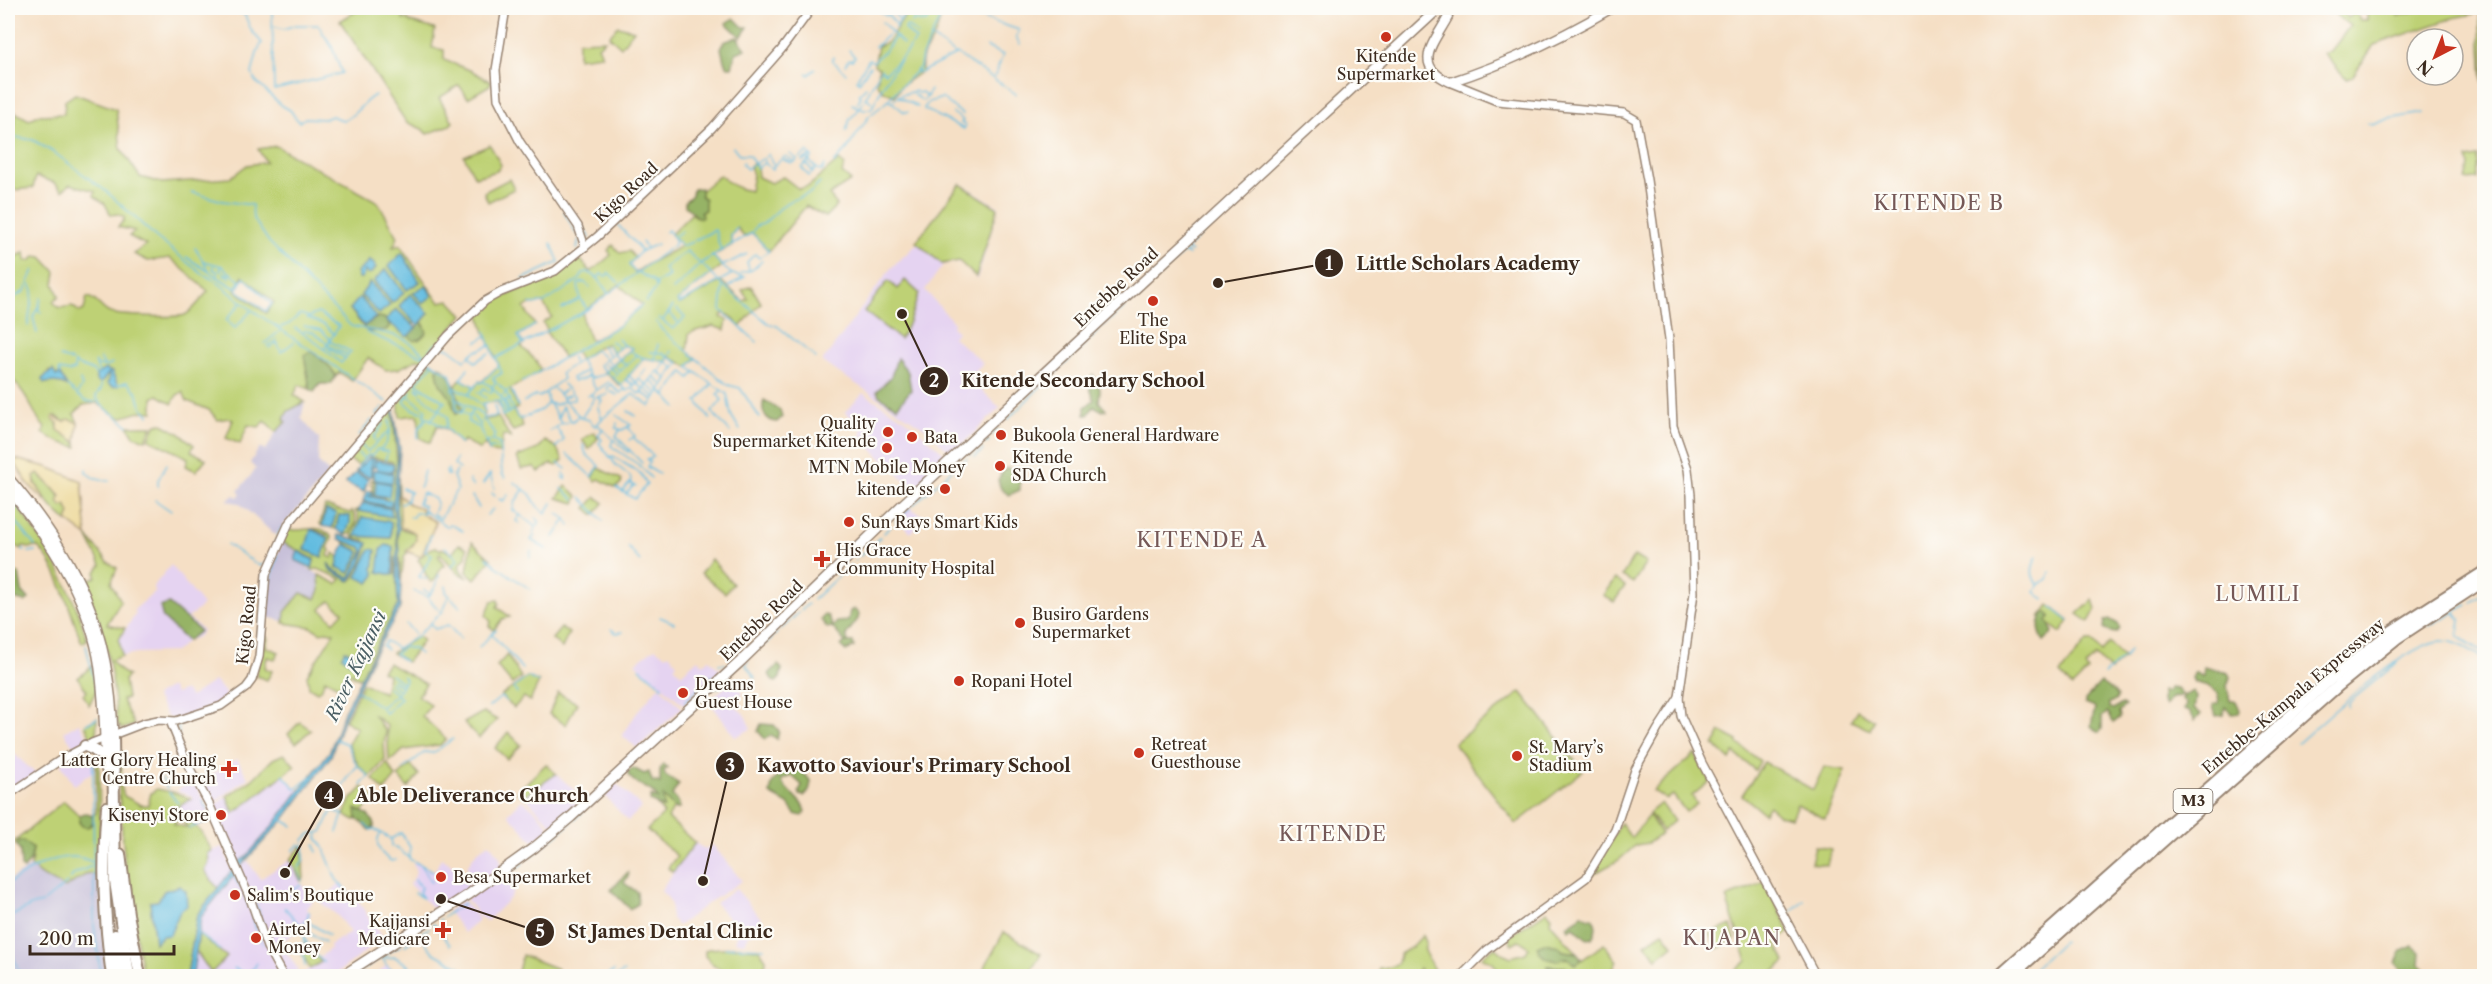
<svg xmlns="http://www.w3.org/2000/svg" width="2492" height="984" font-family="'Libre Caslon Text',serif">
  <style>
    .built { fill: #e5d3f1 }
    .industrial { fill: #c7c0d9 }
    .green { fill: #bed174; stroke: #7c7e49; stroke-width: 1.5; fill-rule: evenodd }
    .forest { fill: #96b366; stroke: #686e42; stroke-width: 1.5 }
    .sand { fill: #eeda9e; stroke: #94825e; stroke-width: 1.5 }
    .water { fill: #62bce0; stroke: #4e737f; stroke-width: 1.5 }
    .lines { fill: none; stroke-linecap: round; stroke-linejoin: round }
    .stream { stroke: #62bce0; stroke-width: 1.5 }
    .tertiary-casing { stroke: #988472; stroke-width: 10 }
    .secondary-casing { stroke: #988472; stroke-width: 11 }
    .primary-casing { stroke: #988472; stroke-width: 12 }
    .trunk-casing { stroke: #988472; stroke-width: 12 }
    .motorway-casing { stroke: #988472; stroke-width: 14 }
    .tertiary { stroke: #fff; stroke-width: 7 }
    .secondary { stroke: #fff; stroke-width: 8 }
    .primary { stroke: #fff; stroke-width: 9 }
    .trunk { stroke: #fff; stroke-width: 9 }
    .motorway { stroke: #fff; stroke-width: 10 }
    .poi-dot { fill: #c8321e; stroke: #fdfcf7; stroke-width: 2 }
    .labels { text-anchor: middle; stroke-width: 4.5; stroke-linejoin: round; paint-order: stroke }
    .shield { fill: #fdfcf7; stroke: #75695f; stroke-width: 1.5 }
    .shield-label { font-size: 15px; font-weight: bold; fill: #3b2a1e }
    .poi-label { font-size: 16px; fill: #3b2a1e; stroke: #fdfcf7; text-anchor: start }
    .street-label { font-size: 16px; fill: #3b2a1e; stroke: #fdfcf7 }
    .water-label { font-size: 18px; font-style: italic; fill: #495d62; stroke: #fdfcf7 }
    .quarter-label { font-size: 20px; letter-spacing: 1.5px; fill: #755857; stroke: #fdfcf7 }
    .leader { fill: none; stroke: #3b2a1e; stroke-width: 2 }
    .callout-dot { fill: #3b2a1e; stroke: #fdfcf7; stroke-width: 2 }
    .mark-label { font-size: 18px; text-anchor: middle; font-weight: bold; fill: #fff }
    .callout-label { font-size: 18px; text-anchor: middle; font-weight: bold; fill: #3b2a1e; stroke: #fdfcf7; stroke-width: 4.5; stroke-linejoin: round; paint-order: stroke }
  </style>
  <rect width="100%" height="100%" fill="#fdfcf7"/>
  <filter id="ink" filterUnits="userSpaceOnUse"><feTurbulence type="fractalNoise" baseFrequency=".0167" numOctaves="2"/><feDisplacementMap in="SourceGraphic" scale="12" xChannelSelector="R" yChannelSelector="G"/><feConvolveMatrix kernelMatrix="1 2 1 2 8 2 1 2 1" color-interpolation-filters="sRGB"/></filter>
  <filter id="wash" filterUnits="userSpaceOnUse"><feTurbulence type="fractalNoise" baseFrequency=".008" numOctaves="4" result="noise"/><feDisplacementMap in="SourceGraphic" scale="24" xChannelSelector="R" yChannelSelector="G"/><feGaussianBlur stdDeviation="1.35" result="paint"/><feColorMatrix in="noise" values="0 0 0 0 0 0 0 0 0 0 0 0 0 0 0 0 0 1.4 0 .05"/><feComposite in="paint" operator="in"/></filter>
  <g filter="url(#wash)">
    <rect width="100%" height="100%" fill="#f5dfc5"/>
    <g class="built">
      <polygon points="960,183 999,207 977,279 960,262 943,265 925,290 954,323 952,326 957,332 953,337 983,363 969,378 1000,408 952,454 926,429 822,362 891,268 916,245"/>
      <polygon points="863,393 905,419 948,456 914,489 860,438 863,434 861,432 863,429 845,412"/>
      <polygon points="909,507 925,517 911,533 895,518"/>
      <polygon points="171,565 203,605 188,618 203,630 198,637 187,641 175,652 136,653 122,656 119,640 136,613 134,610 156,591 153,587"/>
      <polygon points="655,648 666,656 669,654 677,664 674,667 681,674 698,659 703,664 709,659 721,671 684,705 635,663"/>
      <polygon points="214,681 223,690 228,699 227,701 179,719 168,718 155,696 171,687 175,694 185,690 190,697"/>
      <polygon points="732,681 743,692 735,706 745,715 751,729 735,737 709,701"/>
      <polygon points="659,686 682,708 637,748 622,736 636,714"/>
      <polygon points="79,723 90,741 76,750 64,732"/>
      <polygon points="9,749 36,774 15,788 8,781"/>
      <polygon points="81,751 92,755 95,759 94,771 74,785 60,763"/>
      <polygon points="237,759 248,778 212,804 200,782"/>
      <polygon points="556,774 584,798 553,826 524,796"/>
      <polygon points="283,775 300,791 272,827 246,857 237,863 213,806 227,796 234,813"/>
      <polygon points="194,781 213,820 196,826 180,814 177,807 193,797 177,790"/>
      <polygon points="614,782 642,807 628,821 603,794"/>
      <polygon points="522,800 535,810 548,825 548,831 533,841 508,814"/>
      <polygon points="693,842 706,850 712,844 742,881 705,905 678,926 671,918 671,905 668,898 661,891"/>
      <polygon points="489,843 500,857 501,867 473,887 463,875 469,869 467,866 476,853"/>
      <polygon points="223,847 232,870 218,889 205,871 208,852"/>
      <polygon points="441,858 454,866 471,889 436,912 409,884 414,878 416,872 413,862 435,871"/>
      <polygon points="290,860 298,872 300,883 315,898 307,909 311,914 304,927 278,944 280,947 282,946 298,969 296,971 299,976 320,962 318,959 331,948 329,946 341,938 345,944 342,938 350,932 337,915 320,902 340,883 358,901 383,938 333,976 328,972 322,976 286,976 270,947 239,868 248,861 260,879"/>
      <polygon points="235,874 246,895 281,976 190,976 196,951 211,972 211,943 200,934 200,917"/>
      <polygon points="499,877 514,890 510,898 487,921 480,917 466,899"/>
      <polygon points="736,889 765,923 748,936 745,943 735,942 738,929 715,903"/>
      <polygon points="463,900 479,919 464,933 448,911"/>
      <polygon points="387,965 397,974 400,976 375,976"/>
    </g>
    <g class="industrial">
      <polygon points="305,402 301,418 319,439 318,462 329,473 275,535 239,503 227,501 234,495 238,497 241,494 238,491 256,469 250,463 260,447 265,450 269,445 276,432 286,422 283,420 288,411"/>
      <polygon points="282,542 298,551 296,560 319,575 320,590 316,600 301,593 285,612 284,621 266,617 271,571"/>
      <polygon points="31,866 39,874 88,873 98,876 109,976 8,976 8,881"/>
    </g>
    <g class="green">
      <polygon points="361,8 406,8 403,20 407,19 410,22 435,29 432,48 444,50 444,60 472,71 491,82 490,85 468,98 459,85 439,98 453,122 450,125 427,134 422,129 406,122 340,21"/>
      <path d="M910,8H946C938,19 940,24 935,35C928,50 920,52 922,71L901,86L895,96L883,91L877,84L879,68L874,65L878,46L888,42Z"/>
      <polygon points="2328,8 2345,8 2343,12 2348,18 2356,12 2360,20 2367,20 2367,10 2397,8 2398,16 2424,8 2473,8 2474,14 2453,18 2374,45 2352,77 2347,79 2324,54 2331,51 2350,26"/>
      <polygon points="2479,8 2484,8 2484,82 2483,82"/>
      <polygon points="618,26 634,30 621,47 609,36"/>
      <polygon points="605,40 598,46 602,55 578,58 578,41"/>
      <path d="M75,94L116,109L121,149L140,177L162,183L230,178L247,165L266,162L258,149L276,146L378,202L398,237L393,247L400,245L434,295L440,302L449,300L463,315L423,361L418,359L398,369L386,370L368,358L352,381L339,372L337,376L328,365L311,351L305,355L310,389L299,385L294,395L305,402L288,411L284,419L286,422L276,432L265,421L259,427L248,425L240,444L226,438L233,420L229,418L218,420L209,410L187,401L183,392L177,395L172,404L158,395L153,398V412L143,411L120,418L97,403L83,405L74,414L78,423L65,422L56,416L58,430L76,442L77,447C64,444 53,441 43,433L45,428C35,417 31,403 22,391C17,384 12,380 8,372V247L16,257L25,252L26,261L32,260L35,256L42,257L56,272L54,284L59,296L53,302L60,308L72,306L80,312L84,310L87,297C97,298 101,310 110,313C118,316 177,318 185,315C194,310 202,298 208,291L170,258L148,261L134,254L146,245L129,236L135,231L118,227L124,220V217L117,214L111,215L105,204L94,196L95,191L70,184L62,191L55,183L36,176L33,188L14,190L8,187V131L15,124V112L29,120L38,115L64,114L65,101ZM389,266L420,282L407,289ZM243,276L274,302L266,313L235,290ZM374,281L404,293L392,303ZM365,303L376,317L390,326L386,330L365,329L350,309ZM399,306L429,313L422,322L425,326L407,336L396,309L413,325L415,323ZM49,371L58,376L66,386L56,382L45,383L43,379Z"/>
      <polygon points="490,145 501,165 497,171 475,177 464,156"/>
      <polygon points="2478,157 2478,179 2466,180 2469,167 2467,159"/>
      <path d="M839,160L845,165L842,173L851,181L829,195L837,205L825,217L806,206L769,251L752,233L744,237L737,228L731,236L732,245L713,256L722,266L677,301L680,304L721,281L743,301L748,299L742,290L751,286L761,303L740,327C733,320 734,314 722,314L721,317L727,320L725,330L713,326C704,330 696,329 689,334L687,351L696,358L688,367L669,356L667,362L644,358L620,386L605,372L632,348L623,345L614,353L607,344L598,347L580,360L575,351L564,358L546,332L548,331L543,323L552,317L543,303L530,304L524,308L535,325L518,336L524,344L521,346L536,361L541,371L510,389L518,408L513,410L518,418L521,419L523,427L513,431L502,416L498,402L484,403L482,406L485,412L484,420L498,417L511,438L503,435L500,453L490,452L485,444L480,450L464,440L461,444L446,429L437,426L430,443L420,438L418,415L400,417L398,400L430,362L439,368L437,371L440,384L450,397L456,414L461,410L454,388L461,379L475,387L479,381L481,382L499,365L484,330L479,311L487,304L552,276L579,258L591,272L611,255L608,250L613,245L620,253L629,251L635,258L629,265L635,273C649,261 665,256 681,246L671,234L692,213L696,217L701,212V191L720,175C728,184 738,189 750,191L753,175L750,166L753,163L757,168L758,177L771,183L783,177L799,189L809,186ZM619,285L642,305L618,326L591,341L583,321V312Z"/>
      <polygon points="509,179 514,189 488,202 484,192"/>
      <polygon points="960,184 998,208 976,277 959,261 942,264 916,242"/>
      <path d="M905,280L919,293C913,308 910,326 900,339L864,311L888,281L898,289Z"/>
      <path d="M390,409L393,414L397,463L393,503L398,548L396,560L398,605L373,651L361,678L353,676L352,672L340,687L325,679L321,690L317,692L309,687L307,675L334,633L327,631L321,633L311,627L284,623L285,612L301,593L316,599L320,590L319,575L337,584L341,579L318,569L312,570L314,559L282,542L288,529C303,534 321,520 332,538L328,548L330,550L328,556L333,558L334,553L339,557L337,567L358,550L345,544L344,541L361,547L363,552L349,578L332,569L329,564L330,570L350,581L354,578L366,551L364,540L354,538L352,534L358,521V514L355,511L358,509L359,511L391,516V509L363,501L391,507L384,498L365,495L373,492L367,491H373V486L369,484L373,485L374,481H370L374,479L372,475H375L376,480L392,482L393,474L378,471L375,473L376,471L392,472L394,470L393,462L368,456L358,465L348,459ZM391,522V538L355,536L360,526ZM312,529L326,534L322,557L305,550ZM393,547L395,574L379,572L381,549ZM370,550L376,551L373,569L361,567ZM330,601L343,612L334,622L321,609Z"/>
      <polygon points="160,423 179,433 194,445 191,451 206,459 196,471 186,466 188,458 149,439 155,425"/>
      <polygon points="128,426 152,426 146,440 134,436"/>
      <polygon points="594,432 598,438 589,449 582,440"/>
      <polygon points="545,441 556,447 563,460 557,466 551,464 539,472 534,467 521,469 517,457 538,449"/>
      <polygon points="598,468 621,479 622,482 616,488 599,479 596,481 593,478"/>
      <path d="M38,473C51,486 62,497 70,513L67,521C55,513 36,490 34,476Z"/>
      <polygon points="398,476 401,529 415,533 416,540 404,557 401,582 396,510"/>
      <polygon points="566,486 578,496 575,503 557,498"/>
      <path d="M8,494C45,543 70,579 87,640L82,643C71,616 59,566 38,547L28,548L23,546L21,549L8,542Z"/>
      <polygon points="596,497 604,503 594,515 586,508"/>
      <polygon points="325,506 350,513 352,511 355,516 355,524 350,534 345,535 349,524 339,515 336,529 332,528 336,513 326,510 322,526 320,524"/>
      <path d="M87,536L108,562L117,568L111,583L121,601L107,624L125,628L119,640L122,656L111,660L120,671L128,676L124,680L127,698L122,700L134,725L122,729L117,723C113,675 105,625 83,582L96,577V572L101,565Z"/>
      <polygon points="472,542 491,559 475,579 467,572"/>
      <path d="M459,544L467,548L466,557L459,565L461,571L468,578L458,573L440,553L438,555L445,566H442L434,581L431,582C423,575 425,566 418,560L429,549L436,547L441,550L442,548L452,554Z"/>
      <polygon points="1634,556 1646,563 1633,583 1622,576"/>
      <polygon points="711,559 733,584 725,593 701,573"/>
      <polygon points="1615,579 1625,586 1614,602 1603,595"/>
      <polygon points="498,600 499,603 497,607 510,617 502,619 494,630 489,626 491,622 486,615 492,601"/>
      <polygon points="2093,600 2096,609 2089,622 2078,614"/>
      <polygon points="2049,605 2069,621 2061,633 2040,617"/>
      <polygon points="561,628 569,633 562,648 552,639"/>
      <polygon points="263,636 268,637 266,647 279,652 275,659 267,657 265,668 272,671 267,680 256,676"/>
      <polygon points="418,636 423,641 407,662 392,653"/>
      <polygon points="2087,641 2092,641 2101,652 2109,643 2124,658 2110,671 2096,656 2085,667 2088,671 2072,687 2060,674"/>
      <polygon points="507,655 521,677 512,684 497,666"/>
      <polygon points="388,663 426,684 418,696 431,705 422,716 446,739 440,745 404,750 389,762 387,726 373,714 386,732 384,743 385,760 370,777 358,765 348,743 357,728 345,721 363,683 384,693 388,675 382,671"/>
      <polygon points="92,666 97,689 89,705 83,694 87,691 78,678"/>
      <polygon points="527,677 539,682 530,701 524,697 514,708 501,696"/>
      <polygon points="1521,692 1583,771 1516,824 1454,743"/>
      <polygon points="558,693 577,703 566,725 549,714"/>
      <polygon points="1857,710 1874,720 1870,730 1851,721"/>
      <polygon points="483,712 497,720 479,738 464,723"/>
      <polygon points="97,718 96,738 92,739 85,725"/>
      <polygon points="300,722 311,730 296,743 288,734"/>
      <polygon points="508,732 521,745 507,759 495,748"/>
      <polygon points="1721,732 1738,741 1738,744 1760,761 1755,770 1734,753 1730,760 1714,745"/>
      <path d="M118,750L122,755L121,785L124,796L141,805H148L151,793L157,789L177,793L191,799L177,807L180,814L174,824L189,828L183,822L185,816L202,833L212,851L208,853L209,862L205,871L218,889L197,915L187,976H143L126,880L118,780ZM180,886L155,942L150,902L158,901L164,891Z"/>
      <polygon points="284,754 295,766 234,813 227,796 252,780 273,759"/>
      <polygon points="1695,754 1710,781 1692,796 1697,804 1686,812 1673,795 1666,799 1653,791"/>
      <polygon points="96,757 99,762 101,897 98,876 88,873 65,888 39,874 31,866 33,848 19,841 16,845 14,842 64,801 80,816 79,822 93,819 91,816 96,813"/>
      <polygon points="1764,762 1813,790 1824,767 1845,770 1825,819 1797,804 1791,818 1779,815 1769,806 1764,813 1742,795"/>
      <polygon points="387,763 396,777 384,791 373,779"/>
      <polygon points="546,764 556,774 524,796 517,792"/>
      <polygon points="411,765 419,775 408,788 398,776"/>
      <polygon points="331,781 341,787 336,799 326,796"/>
      <polygon points="363,787 374,799 355,820 344,815 350,801"/>
      <polygon points="663,795 674,807 668,818 695,843 673,872 668,868 677,856 647,830 664,814 656,804 662,808"/>
      <polygon points="1661,803 1674,821 1662,831 1649,813"/>
      <polygon points="1649,815 1661,834 1648,843 1636,845 1619,860 1590,876 1621,823 1631,838"/>
      <path d="M302,846C305,857 302,866 304,878L301,881L290,860Z"/>
      <polygon points="1815,846 1831,849 1827,865 1811,863"/>
      <polygon points="1765,882 1790,932 1776,942 1785,962 1769,976 1728,976 1747,961 1726,898"/>
      <path d="M1547,911L1552,917L1550,922L1577,953L1562,951L1564,959L1567,958L1576,964L1604,944L1617,961L1610,976H1574L1575,974C1565,968 1559,966 1547,966L1548,976H1502L1493,963L1481,957L1495,947L1502,953L1511,957L1526,953L1529,947L1519,940L1512,944L1508,937Z"/>
      <polygon points="1731,925 1735,939 1717,949 1710,934"/>
      <polygon points="1004,932 1041,954 1028,976 980,976"/>
      <polygon points="1663,932 1673,945 1657,958 1645,944"/>
      <polygon points="199,934 227,957 211,973 196,951"/>
      <polygon points="1423,935 1426,942 1424,951 1435,972 1433,976 1423,976 1419,968 1414,976 1377,976 1379,968 1391,967 1398,963 1400,954 1412,947"/>
      <polygon points="306,944 321,962 310,969 301,952"/>
      <path d="M736,947L759,949L766,959L765,969C741,974 722,978 705,956V951L708,949Z"/>
      <polygon points="522,955 558,969 556,976 517,976"/>
    </g>
    <g class="forest">
      <polygon points="734,18 743,27 748,27 741,37 726,23"/>
      <polygon points="737,37 746,49 736,53 732,67 728,67 724,61 721,48 724,42"/>
      <polygon points="701,188 701,196 705,199 705,210 701,212 702,217 699,218 685,206 685,201 692,195 693,189"/>
      <polygon points="378,317 384,318 390,326 386,330 370,332 364,329 364,326"/>
      <polygon points="422,322 427,332 420,339 414,341 409,336 409,334"/>
      <polygon points="311,351 328,365 336,376 331,384 320,384 314,392 310,389 304,355"/>
      <polygon points="897,358 908,372 911,390 897,407 879,396 877,391 891,377"/>
      <path d="M440,366C453,374 458,396 462,410L456,414L450,397L440,384L437,371Z"/>
      <polygon points="1093,375 1100,389 1099,402 1106,410 1103,411 1094,406 1088,415 1085,415 1085,407 1094,400 1088,382"/>
      <path d="M764,400L780,410L782,417L777,422C766,421 760,411 764,400Z"/>
      <polygon points="1008,468 1020,478 1020,490 1009,495 1001,489 998,480 1003,471"/>
      <polygon points="8,570 19,573 22,591 29,599 25,602 13,599 11,591 8,593 8,582 15,581 8,576"/>
      <polygon points="169,604 200,631 187,641 163,618 160,607"/>
      <polygon points="854,609 859,614 858,619 846,635 848,641 845,642 853,642 854,647 846,651 841,646 845,642 832,627 827,628 821,620 824,615 828,616 833,627 837,622 848,621 850,611"/>
      <path d="M2046,612L2051,616L2047,621L2053,632L2044,641L2042,638C2038,629 2038,619 2046,612Z"/>
      <polygon points="2109,619 2118,624 2120,629 2116,633 2110,632 2104,628 2105,621"/>
      <polygon points="778,665 782,669 780,678 776,682 773,681 769,674"/>
      <polygon points="2204,667 2228,673 2230,677 2227,686 2230,701 2236,701 2240,710 2239,713 2232,714 2226,707 2223,715 2216,716 2213,705 2219,703 2218,694 2208,686 2194,682 2192,678 2195,672 2203,677"/>
      <polygon points="2101,683 2114,692 2117,697 2116,701 2109,703 2109,708 2114,709 2122,704 2125,706 2119,711 2120,718 2113,723 2108,712 2102,717 2102,729 2099,733 2091,726 2095,708 2085,704 2085,700"/>
      <polygon points="2170,688 2177,689 2182,695 2170,699 2165,706 2162,700 2162,690 2167,692"/>
      <polygon points="2193,691 2196,697 2194,708 2201,714 2195,721 2190,712 2184,710 2186,704 2182,699 2183,696"/>
      <polygon points="761,724 774,725 779,731 777,739 771,735 765,739 758,731"/>
      <path d="M663,764L668,768L664,770L665,775L679,784L672,795L679,803V809H675L663,796L664,808L650,801L651,796L658,799C652,786 632,786 627,772L633,768L644,774L649,772L652,781L660,783V770Z"/>
      <path d="M789,764L802,770L811,782L809,791L804,796L800,795L799,792L802,785L792,776L781,780C787,794 800,797 806,811L802,816L795,814L788,804L770,794L772,783Z"/>
      <polygon points="356,809 367,814 374,822 374,827 369,830 360,821 357,820"/>
      <circle cx="86" cy="820" r="7"/>
      <polygon points="19,841 23,841 33,849 30,861 24,869 21,867 20,851 16,845"/>
      <polygon points="628,872 629,874 624,883 637,892 638,904 630,909 611,890"/>
      <path d="M1582,914L1589,918L1592,917C1597,925 1597,929 1592,938L1587,939L1574,927L1569,930L1567,926L1578,919Z"/>
      <path d="M1544,943L1559,946L1563,951L1577,953L1582,959L1576,964L1567,958C1554,962 1542,961 1537,946Z"/>
      <polygon points="2413,946 2420,952 2419,965 2429,973 2427,976 2406,976 2396,963 2401,952"/>
      <polygon points="1547,966 1564,967 1574,970 1575,974 1574,976 1548,976"/>
    </g>
    <g class="sand">
      <polygon points="53,416 64,422 69,419 78,423 76,442 58,430 58,423 52,419"/>
      <polygon points="15,459 47,467 82,481 87,536 67,521 70,513 66,505 62,507 58,502 61,496 38,473 34,476 35,483 47,502 28,484 14,462"/>
      <polygon points="399,495 409,504 421,508 423,515 436,522 421,557 406,551 412,547 416,540 415,533 405,528 401,529"/>
    </g>
    <g class="water">
      <polygon points="402,253 420,282 407,290 389,266"/>
      <polygon points="369,260 374,264 376,268 371,273 367,274 365,271 362,278 359,278 357,273 364,266 366,266"/>
      <polygon points="386,269 404,293 392,303 374,281"/>
      <polygon points="370,282 390,305 379,314 361,295"/>
      <polygon points="426,285 432,296 423,303 413,293"/>
      <polygon points="410,294 429,313 418,326 399,306"/>
      <polygon points="360,297 376,317 364,326 350,309"/>
      <polygon points="396,309 416,328 407,337 386,320"/>
      <polygon points="105,369 112,372 118,386 113,387 107,383 109,381 109,373 101,383 96,381 96,375"/>
      <polygon points="53,370 56,376 60,374 67,386 56,382 44,383 42,379"/>
      <polygon points="393,405 400,449 396,510 399,529 397,539 400,549 398,562 401,582 400,608 373,657 343,720 331,756 284,819 239,868 237,863 246,857 272,827 330,751 345,709 398,605 396,560 398,548 393,503 398,453 393,414 390,409"/>
      <polygon points="369,458 371,458 371,476 369,477 356,471"/>
      <polygon points="372,459 375,459 375,463 377,460 394,464 392,472 378,470 393,474 392,483 375,480 372,471 378,470 375,466 372,469"/>
      <polygon points="356,473 368,479 364,492 345,483"/>
      <polygon points="376,481 391,484 389,497 375,495"/>
      <polygon points="367,491 373,492 373,495 368,496 391,501 391,507 363,501"/>
      <polygon points="363,503 391,509 392,517 358,511"/>
      <polygon points="326,510 336,513 332,528 322,526"/>
      <polygon points="339,515 350,516 350,523 345,535 336,529"/>
      <polygon points="362,517 391,522 391,538 355,536"/>
      <polygon points="311,529 329,538 322,557 305,550"/>
      <polygon points="338,535 368,543 360,565 350,581 330,570 328,563 332,569 349,578 363,552 361,547 339,539"/>
      <polygon points="345,544 360,552 349,573 337,567 339,557"/>
      <polygon points="386,545 393,547 393,575 378,572 381,549"/>
      <polygon points="370,549 376,550 373,569 375,575 369,583 357,577"/>
      <polygon points="298,551 314,560 312,568 295,560"/>
      <polygon points="345,650 360,659 359,662 352,664 342,656"/>
      <polygon points="232,870 235,874 201,917 193,972 190,976 187,976 197,915"/>
      <polygon points="180,886 186,891 187,906 180,911 170,935 162,936 155,943 150,902 158,901 164,891"/>
    </g>
    <g class="lines">
      <g class="stream">
        <polyline points="233,8 245,15"/>
        <path d="M242,8L251,30L262,43C256,50 255,64 252,73L255,81L282,106L290,110L299,122L305,118L324,119L332,116L343,121C356,116 362,102 375,95"/>
        <polyline points="272,8 274,90 342,73 331,45 321,30"/>
        <polyline points="876,8 886,16"/>
        <polyline points="882,8 895,23"/>
        <polyline points="889,8 899,19"/>
        <polyline points="970,8 986,19 1019,30 1016,37 1020,44"/>
        <polyline points="1450,8 1453,14"/>
        <polyline points="882,22 903,44"/>
        <polyline points="912,23 914,20 926,22 937,8"/>
        <polyline points="273,26 284,29 295,25 318,25 322,30"/>
        <polyline points="895,28 908,8"/>
        <polyline points="931,37 956,55"/>
        <polyline points="875,47 890,33"/>
        <polyline points="987,47 1003,55 994,78"/>
        <polyline points="833,57 833,61 846,73"/>
        <polyline points="1391,59 1441,13 1444,15"/>
        <polyline points="845,65 849,59 852,60 855,57 849,50"/>
        <polyline points="870,66 859,82 857,79 869,59 873,62 888,47 895,37"/>
        <polyline points="915,72 921,72 957,54 1016,94"/>
        <polyline points="807,73 809,75 815,69"/>
        <polyline points="1376,75 1389,61"/>
        <polyline points="866,97 872,103"/>
        <polyline points="899,97 918,107"/>
        <polyline points="927,97 930,90"/>
        <polyline points="887,100 891,102 900,95 915,91 918,93 922,92 927,97 923,101 913,94"/>
        <polyline points="892,102 904,112 908,112"/>
        <polyline points="857,103 861,97 859,94 866,87"/>
        <path d="M852,104L864,110L872,108C883,82 898,61 916,40L905,29L907,26L918,35"/>
        <polyline points="924,108 929,102 942,98 963,115"/>
        <polyline points="924,109 964,129 965,125 961,123 963,120 953,113"/>
        <polyline points="2367,123 2372,125 2388,119 2424,113"/>
        <polyline points="846,131 850,119 860,108 881,69 885,73 900,59"/>
        <polyline points="8,136 33,140 56,154 107,192 157,238 201,273 216,281 252,310 387,402"/>
        <polyline points="1300,143 1306,137"/>
        <polyline points="733,147 740,155 749,155 757,168 764,163"/>
        <polyline points="523,151 530,164"/>
        <polygon points="768,154 774,166 772,170 765,163 764,159"/>
        <polyline points="800,158 807,152 812,157 810,160"/>
        <polyline points="807,159 816,168 822,171 825,165"/>
        <polyline points="784,160 792,163 793,162"/>
        <polyline points="802,161 810,156"/>
        <polyline points="808,161 802,168 809,176 813,172"/>
        <polyline points="743,162 742,164 747,169 753,164"/>
        <polyline points="834,163 847,149 869,116 884,104 920,67 922,56 945,8"/>
        <polyline points="755,164 762,159"/>
        <polyline points="807,164 813,172 815,169"/>
        <polyline points="774,165 786,156 795,162 797,159 790,154"/>
        <polyline points="533,169 552,194"/>
        <path d="M191,192L223,201L252,205L253,218L269,242L351,326C382,334 403,330 426,357"/>
        <polyline points="1238,201 1252,189"/>
        <polyline points="564,212 577,235"/>
        <polyline points="1222,213 1229,211 1232,205"/>
        <polyline points="618,225 641,250"/>
        <polyline points="583,229 590,238"/>
        <polyline points="675,236 682,231"/>
        <polyline points="676,240 681,246 693,242"/>
        <polyline points="695,240 715,230 721,251"/>
        <polyline points="642,242 646,248"/>
        <polyline points="732,243 731,236 737,228"/>
        <polyline points="195,248 210,272"/>
        <polyline points="577,249 579,239"/>
        <polyline points="1191,252 1186,249 1219,218"/>
        <polyline points="747,254 722,266 713,256 701,263 719,282 769,324 776,325 816,358"/>
        <polyline points="712,256 752,233 756,226 763,224 786,203 810,193 820,183"/>
        <polyline points="186,257 235,288 240,281 222,266 203,261"/>
        <polyline points="214,266 213,269 218,272 218,276"/>
        <polyline points="221,267 220,270 225,274"/>
        <polyline points="723,267 732,274 744,277"/>
        <polyline points="1168,268 1184,252 1189,255"/>
        <polyline points="749,269 747,262 755,254 759,258 769,251 753,234"/>
        <polyline points="635,272 629,265 641,251 657,244"/>
        <polyline points="638,272 653,281 657,287 646,302"/>
        <polyline points="226,273 230,278"/>
        <polyline points="741,273 752,270 762,261"/>
        <polyline points="224,276 230,274"/>
        <polygon points="244,277 272,304 266,311 237,290"/>
        <polyline points="598,278 608,293"/>
        <polyline points="523,279 559,262 551,243"/>
        <polyline points="656,283 669,276 664,268 687,251 699,263"/>
        <polyline points="723,285 721,310 757,342"/>
        <polyline points="1148,286 1164,271"/>
        <polyline points="728,287 744,277"/>
        <polyline points="673,290 700,264"/>
        <polyline points="41,298 38,310 41,312"/>
        <polyline points="580,299 578,284 584,282 590,287"/>
        <polyline points="8,301 25,291 34,270"/>
        <polyline points="242,302 226,320 235,328 251,311"/>
        <polyline points="679,303 677,301 711,274"/>
        <polyline points="1129,303 1140,294"/>
        <polyline points="530,304 544,303 580,279 583,273 588,272 598,278 601,274 606,276 609,273 618,282"/>
        <polyline points="679,304 732,274"/>
        <polyline points="562,309 580,299 587,309"/>
        <polyline points="669,313 678,322"/>
        <polyline points="307,318 325,325 334,334 324,349"/>
        <polyline points="659,318 673,329 685,318 677,309"/>
        <polyline points="663,320 673,306"/>
        <polyline points="656,321 662,330 728,385 740,388 760,418"/>
        <polyline points="28,326 33,290 30,284"/>
        <polyline points="304,326 321,330 330,339"/>
        <polyline points="281,327 289,324 300,314 309,317 318,313 339,326 334,334"/>
        <polyline points="1102,327 1125,307"/>
        <polyline points="295,328 312,339 341,363 351,352 329,341"/>
        <polyline points="304,331 313,332 331,347 348,355"/>
        <polyline points="485,331 495,358"/>
        <polyline points="366,332 425,357"/>
        <polyline points="37,333 33,317 39,305"/>
        <polyline points="1091,339 1099,330"/>
        <polyline points="611,341 619,348"/>
        <polyline points="477,342 486,336"/>
        <polyline points="265,343 280,331"/>
        <polyline points="523,343 518,336 535,325"/>
        <polyline points="607,344 613,352"/>
        <polyline points="602,345 610,356"/>
        <polyline points="267,346 276,339"/>
        <polyline points="443,347 449,348 465,360 474,352 491,345"/>
        <polyline points="269,348 277,342 281,352 294,342"/>
        <polyline points="328,348 345,358"/>
        <polyline points="650,352 662,353 679,363 667,378"/>
        <polyline points="614,354 626,365"/>
        <polyline points="425,355 437,343"/>
        <polyline points="470,356 475,362 489,353"/>
        <polyline points="60,357 72,361"/>
        <polyline points="572,357 573,362"/>
        <polyline points="100,358 104,365"/>
        <polyline points="645,358 667,362 674,368"/>
        <polyline points="696,358 688,367 727,394 731,415 740,430"/>
        <polyline points="655,360 658,344"/>
        <polyline points="429,361 450,374 454,388 453,390 457,394 455,398 484,416 480,424 480,429 490,452"/>
        <polyline points="581,361 596,390"/>
        <polyline points="607,361 620,370"/>
        <polyline points="95,362 99,373"/>
        <polyline points="75,364 93,371 96,375"/>
        <polyline points="604,364 617,373"/>
        <polyline points="97,366 109,366 112,363"/>
        <polyline points="468,368 461,379 474,386"/>
        <polyline points="586,371 572,378 573,381 584,379 589,375"/>
        <polyline points="606,371 632,348 623,345"/>
        <polyline points="660,372 672,351"/>
        <polyline points="60,374 59,370 69,372 74,370 75,362"/>
        <polyline points="628,375 642,388"/>
        <polyline points="654,376 661,384"/>
        <polyline points="614,377 637,355 631,351"/>
        <polyline points="493,378 502,373 496,359 498,357 587,310 674,245 675,239 668,230 666,232"/>
        <polyline points="591,378 606,374"/>
        <polyline points="493,379 496,382 492,387 501,397"/>
        <polyline points="639,379 656,392"/>
        <polyline points="626,380 634,385"/>
        <polyline points="651,380 677,408"/>
        <polyline points="522,382 618,326 642,305"/>
        <polyline points="1046,382 1087,343"/>
        <path d="M101,383V389L96,396C99,409 119,415 128,426"/>
        <polyline points="498,384 506,392 510,389"/>
        <polyline points="622,384 644,358 637,355"/>
        <polyline points="117,385 127,382 137,392 141,406 149,415"/>
        <polyline points="67,386 85,401 95,402"/>
        <polyline points="455,388 469,394 479,381 481,383 498,366"/>
        <polyline points="632,388 646,369"/>
        <polyline points="644,388 654,396"/>
        <polyline points="554,389 581,418 594,399 591,394"/>
        <polyline points="607,389 611,384 620,393 625,389"/>
        <polyline points="411,391 404,401 413,409 425,413 424,416 445,428"/>
        <polyline points="512,391 518,406"/>
        <polyline points="610,391 617,395"/>
        <polyline points="721,391 717,394 722,400 712,412 730,432"/>
        <polyline points="420,392 416,388 422,390"/>
        <polyline points="477,392 486,398"/>
        <polyline points="481,392 484,388 489,392 492,392 492,387 484,382"/>
        <polyline points="641,392 652,399"/>
        <polyline points="78,393 82,386 80,380"/>
        <polyline points="559,394 565,390"/>
        <polyline points="421,395 448,417 446,428 461,444"/>
        <polyline points="469,395 484,407 485,412"/>
        <polyline points="409,396 426,410 425,412"/>
        <polyline points="588,396 609,382"/>
        <polyline points="665,396 683,372 690,378 695,372"/>
        <polyline points="597,397 607,395 609,391"/>
        <polyline points="562,398 569,395"/>
        <polyline points="456,400 456,410 461,413 465,407"/>
        <polyline points="505,402 510,411"/>
        <polyline points="524,402 536,395 539,397 546,393"/>
        <polyline points="499,403 502,416 513,410"/>
        <polyline points="549,403 556,405 564,401 574,400 574,396 563,384"/>
        <polyline points="500,404 505,413"/>
        <polyline points="550,404 561,423"/>
        <polyline points="482,406 484,403 508,400 518,418 521,419 541,410 548,403 546,392 563,379 561,373 595,350 604,357"/>
        <polyline points="628,411 636,416"/>
        <polyline points="463,412 469,417 473,410"/>
        <polyline points="508,413 501,397 506,393 510,400"/>
        <polyline points="376,415 383,407"/>
        <polyline points="616,415 631,425 622,430 616,428 617,423"/>
        <polyline points="473,416 478,423"/>
        <polyline points="469,418 468,422 478,427"/>
        <polyline points="485,418 497,416 494,405"/>
        <polyline points="582,418 589,420 595,426 602,419 598,408 602,400 597,397"/>
        <polyline points="558,419 562,406 572,422 579,415"/>
        <polyline points="602,419 633,394 650,406 667,379 658,371 639,394 632,388 627,391 599,365 623,345 618,339"/>
        <polyline points="710,419 697,401 712,384"/>
        <polyline points="1008,419 1042,385"/>
        <polyline points="431,420 445,402 416,383 432,365"/>
        <polyline points="484,420 495,433 493,440"/>
        <polyline points="597,424 613,439 611,446 639,465 651,478"/>
        <polyline points="628,427 635,436 629,440"/>
        <polyline points="602,430 598,435 602,440 599,443 610,457 613,456 641,474 647,484 635,499 616,488"/>
        <polyline points="620,430 616,436 642,463"/>
        <polyline points="550,431 560,424 568,422"/>
        <polyline points="359,435 372,420"/>
        <polyline points="992,435 998,429"/>
        <polyline points="418,438 418,429 426,419"/>
        <polyline points="634,438 653,456 651,459 646,459 650,462 647,467 659,474"/>
        <polyline points="613,439 628,452 629,450"/>
        <polyline points="375,440 374,437 384,423"/>
        <polyline points="485,442 494,441 501,445 500,448 490,448"/>
        <polyline points="987,442 989,441"/>
        <polyline points="984,443 987,440"/>
        <polyline points="361,445 367,451"/>
        <polyline points="556,447 564,440 556,427"/>
        <polyline points="500,448 502,474 505,478"/>
        <polyline points="380,449 386,444 390,430"/>
        <polyline points="367,452 390,430 389,420"/>
        <polyline points="358,453 363,458"/>
        <polyline points="567,454 592,477 599,466 586,454 583,445"/>
        <polyline points="970,455 980,446"/>
        <polyline points="610,457 616,465 630,476 632,484"/>
        <polyline points="975,457 983,450"/>
        <polyline points="456,459 454,465 460,469"/>
        <polyline points="558,463 566,469"/>
        <polyline points="358,467 368,455 372,456 377,449 388,452 385,460"/>
        <polyline points="957,467 967,458"/>
        <polyline points="86,469 86,472 92,477 109,481"/>
        <polyline points="446,471 447,475 449,475 448,469"/>
        <polyline points="457,471 453,476 458,490"/>
        <polyline points="490,474 494,488"/>
        <polyline points="562,477 566,480 564,473"/>
        <polyline points="469,480 470,483"/>
        <polyline points="514,482 530,494 538,507 546,513 552,503"/>
        <polyline points="471,484 473,487"/>
        <polyline points="483,484 490,474"/>
        <polyline points="158,487 158,480 167,464"/>
        <polyline points="420,487 424,471"/>
        <polyline points="561,488 574,499"/>
        <polyline points="524,489 515,502 513,510 536,527 533,533"/>
        <polyline points="623,491 630,483 636,486"/>
        <polyline points="492,493 495,496"/>
        <polyline points="627,493 634,485"/>
        <polyline points="8,496 21,511"/>
        <polyline points="472,496 479,508"/>
        <polyline points="389,497 391,501"/>
        <polyline points="581,497 603,521"/>
        <polyline points="499,499 503,501 508,495"/>
        <polyline points="155,500 171,511"/>
        <polyline points="401,504 407,501 408,493 411,492 402,488"/>
        <polyline points="913,505 953,469"/>
        <polyline points="8,511 35,546"/>
        <polyline points="424,511 448,527 450,524 463,531"/>
        <polyline points="557,513 566,519 570,526"/>
        <polyline points="487,515 493,509"/>
        <polyline points="410,517 413,517 415,513 423,513 424,506 418,504 422,493 435,499 437,503 433,514 440,519 456,491"/>
        <polyline points="900,517 910,508"/>
        <polyline points="536,518 539,521 538,526"/>
        <polyline points="895,522 898,519"/>
        <polyline points="519,523 516,521 520,515"/>
        <polyline points="884,533 891,526"/>
        <polyline points="535,535 531,540 546,549"/>
        <polyline points="277,536 282,527"/>
        <polyline points="554,537 566,519"/>
        <polyline points="275,543 276,540"/>
        <polyline points="227,544 240,553"/>
        <polyline points="871,546 880,537"/>
        <polyline points="445,547 458,559 451,567"/>
        <polyline points="628,547 640,561"/>
        <polyline points="23,550 25,551"/>
        <polyline points="29,552 35,551"/>
        <polyline points="242,554 245,556"/>
        <polyline points="860,556 866,550"/>
        <path d="M2037,556C2032,566 2029,576 2038,584"/>
        <polyline points="487,557 496,566 530,589"/>
        <polyline points="530,557 531,551"/>
        <polyline points="247,558 251,560"/>
        <polyline points="854,561 856,559"/>
        <polyline points="252,562 261,566 267,563"/>
        <polyline points="426,579 419,577 432,555 425,551 431,535"/>
        <polyline points="269,586 278,555"/>
        <polyline points="446,586 446,592 460,607"/>
        <polyline points="424,590 430,594"/>
        <polyline points="414,591 428,597 436,586 439,575"/>
        <polyline points="8,595 12,591"/>
        <polyline points="428,598 441,612"/>
        <polyline points="813,600 851,564"/>
        <polyline points="2044,600 2035,592 2039,584 2048,579 2050,572"/>
        <polyline points="2472,602 2484,594"/>
        <polyline points="2051,607 2069,621"/>
        <polyline points="443,609 448,597"/>
        <polyline points="801,610 808,604"/>
        <polyline points="266,611 269,591"/>
        <polyline points="2455,612 2460,619 2458,636 2484,653"/>
        <polyline points="660,617 674,623"/>
        <polyline points="792,619 798,613"/>
        <polyline points="406,624 415,634"/>
        <polyline points="430,624 435,629 448,625 458,636"/>
        <polyline points="2428,626 2467,605"/>
        <polyline points="611,629 616,633 623,632"/>
        <polyline points="780,630 790,621"/>
        <polyline points="419,634 443,611"/>
        <polyline points="491,634 505,649"/>
        <polyline points="460,638 460,639"/>
        <polyline points="764,645 777,633"/>
        <polyline points="86,646 97,691"/>
        <polyline points="479,647 496,630"/>
        <polyline points="396,649 418,636"/>
        <polyline points="387,650 383,646 386,641 395,647"/>
        <polyline points="506,650 522,669"/>
        <polyline points="2124,658 2129,650"/>
        <polyline points="748,661 746,665 755,678"/>
        <polyline points="405,662 395,654 404,647 414,649 420,654"/>
        <polyline points="719,664 725,664"/>
        <polyline points="640,668 662,686"/>
        <polyline points="391,674 403,683"/>
        <polyline points="2104,675 2122,659"/>
        <polyline points="710,677 713,675"/>
        <polyline points="392,680 402,686"/>
        <polyline points="390,683 399,690"/>
        <polyline points="717,689 724,683"/>
        <polyline points="357,691 381,707 397,694 405,680 403,676"/>
        <polyline points="517,693 513,688 528,677 538,682"/>
        <polyline points="685,702 702,685"/>
        <polyline points="489,707 501,697 507,702"/>
        <polyline points="2348,707 2348,703 2397,663"/>
        <polyline points="382,709 386,713 401,698 388,687"/>
        <polyline points="85,725 97,718"/>
        <polyline points="179,734 178,728 182,722"/>
        <path d="M335,739L347,744L357,766C346,780 337,792 332,810L342,814"/>
        <path d="M2298,743C2325,719 2410,639 2444,641C2457,641 2476,652 2484,661"/>
        <polyline points="440,748 453,739"/>
        <polyline points="93,756 94,925 101,976"/>
        <polyline points="358,766 369,776 361,785"/>
        <polyline points="403,769 425,752 432,753 438,750"/>
        <polyline points="283,775 296,789 311,776"/>
        <polyline points="162,778 167,788"/>
        <polyline points="169,792 178,803"/>
        <polyline points="202,800 207,809"/>
        <polyline points="281,819 293,826"/>
        <polyline points="575,819 583,812"/>
        <polyline points="364,824 371,830 374,829 391,839 401,833 410,847 409,858"/>
        <polyline points="189,828 209,821 211,818"/>
        <polyline points="337,832 343,814"/>
        <path d="M380,834C373,845 382,855 391,861L396,860"/>
        <polyline points="318,835 317,838 323,846 336,879 349,894"/>
        <polyline points="391,840 391,846 400,850 411,860 433,871"/>
        <polyline points="315,845 317,852"/>
        <polyline points="293,851 299,844 302,846"/>
        <polyline points="529,858 572,822"/>
        <polyline points="421,865 431,882"/>
        <polyline points="517,868 523,863"/>
        <polyline points="233,875 241,888"/>
        <polyline points="505,876 514,870"/>
        <polyline points="70,879 74,874 92,866"/>
        <polyline points="302,881 298,869 304,859 304,840 310,834 322,832 332,811"/>
        <polyline points="496,883 502,878"/>
        <path d="M8,884C31,869 64,847 92,862"/>
        <polyline points="414,893 423,898 419,893 421,887 415,880"/>
        <polyline points="244,894 249,906"/>
        <polyline points="282,898 301,885"/>
        <polyline points="349,898 350,901"/>
        <polyline points="45,901 67,883"/>
        <polyline points="255,903 259,912"/>
        <polyline points="285,908 305,931 303,952 305,966"/>
        <polyline points="456,909 464,903"/>
        <polyline points="260,915 260,917"/>
        <polyline points="1787,915 1804,900"/>
        <polyline points="253,916 256,930"/>
        <polyline points="444,917 453,910"/>
        <polyline points="8,918 33,905 43,903"/>
        <polyline points="261,920 263,923"/>
        <polyline points="307,920 309,912"/>
        <polyline points="439,920 441,919"/>
        <polyline points="432,925 434,924 450,945"/>
        <polyline points="300,926 306,921 329,935"/>
        <polyline points="429,928 419,935 420,937 434,953 460,967"/>
        <polyline points="305,931 325,942"/>
        <polyline points="199,934 220,950"/>
        <polyline points="259,937 263,944"/>
        <polyline points="304,938 314,954 324,962"/>
        <polyline points="8,944 17,966"/>
        <polyline points="405,945 416,938"/>
        <polyline points="272,947 273,949"/>
        <polyline points="737,947 764,948"/>
        <polyline points="725,948 734,947"/>
        <polyline points="386,954 401,945"/>
        <polyline points="385,955 387,958 395,957 410,966"/>
        <polyline points="382,956 386,965 399,976"/>
        <polyline points="406,965 418,976"/>
        <polyline points="234,968 249,976"/>
        <polyline points="18,969 22,976"/>
        <polyline points="365,969 383,956"/>
        <polyline points="247,973 255,967 256,963"/>
        <polyline points="352,976 362,971"/>
        <polyline points="606,976 614,971"/>
        <polyline points="617,976 624,972"/>
        <polyline points="2026,976 2063,941"/>
      </g>
    </g>
  </g>
  <g filter="url(#ink)">
    <g class="lines">
      <g class="tertiary-casing">
        <g id="tertiary">
          <polyline points="506,8 496,70 498,99 520,142 578,226 585,247"/>
          <polyline points="1450,82 1497,101 1624,113 1636,120 1647,180 1669,339 1673,426 1688,469 1691,495 1694,593 1679,697 1681,716 1702,763 1816,976"/>
          <polyline points="170,721 188,765 209,804 251,901 267,947 283,976"/>
          <polyline points="8,795 62,759 92,743 144,723 158,720 176,721 221,706 246,688 252,680 259,657 266,574 289,523 448,336 485,301 501,292 555,271 597,237 712,128 781,50 812,8"/>
          <polyline points="1461,976 1487,950 1586,878 1615,830 1635,770 1658,729 1679,697"/>
        </g>
      </g>
      <g class="secondary-casing">
        <path id="secondary" d="M1443,8L1448,12V17C1434,43 1411,65 1450,82C1506,64 1561,38 1612,8"/>
      </g>
      <g class="primary-casing">
        <polyline id="primary" points="342,976 468,895 535,847 571,817 741,661 901,506 1123,300 1439,8"/>
      </g>
      <g class="trunk-casing">
        <g id="trunk">
          <path d="M8,478C77,558 110,628 113,736"/>
          <path d="M8,488C48,537 86,593 98,656C103,683 104,711 105,738"/>
        </g>
      </g>
      <g class="motorway-casing">
        <g id="motorway">
          <polyline points="113,736 115,881 129,976"/>
          <polyline points="105,738 107,770"/>
          <polyline points="85,746 94,750 106,759"/>
          <path d="M107,807C102,864 104,920 112,976"/>
          <polyline points="120,854 128,914 140,976"/>
          <polyline points="115,935 121,976"/>
          <polyline points="1998,976 2331,679 2392,631 2484,572"/>
          <polyline points="2011,976 2339,685 2397,638 2484,581"/>
        </g>
      </g>
      <use href="#tertiary" class="tertiary"/>
      <use href="#secondary" class="secondary"/>
      <use href="#primary" class="primary"/>
      <use href="#trunk" class="trunk"/>
      <use href="#motorway" class="motorway"/>
    </g>
  </g>
  <g class="poi-dot">
    <circle cx="1386" cy="37" r="6"/>
    <circle cx="1153" cy="301" r="6"/>
    <circle cx="888" cy="432" r="6"/>
    <circle cx="1001" cy="435" r="6"/>
    <circle cx="912" cy="437" r="6"/>
    <circle cx="887" cy="448" r="6"/>
    <circle cx="1000" cy="466" r="6"/>
    <circle cx="945" cy="489" r="6"/>
    <circle cx="849" cy="522" r="6"/>
    <path d="M819 550h6v6h6v6h-6v6h-6v-6h-6v-6h6z"/>
    <circle cx="1020" cy="623" r="6"/>
    <circle cx="959" cy="681" r="6"/>
    <circle cx="683" cy="693" r="6"/>
    <circle cx="1139" cy="753" r="6"/>
    <circle cx="1517" cy="756" r="6"/>
    <path d="M226 760h6v6h6v6h-6v6h-6v-6h-6v-6h6z"/>
    <circle cx="221" cy="815" r="6"/>
    <circle cx="441" cy="877" r="6"/>
    <circle cx="235" cy="895" r="6"/>
    <path d="M440 921h6v6h6v6h-6v6h-6v-6h-6v-6h6z"/>
    <circle cx="256" cy="938" r="6"/>
  </g>
  <g class="labels">
    <rect class="shield" x="2173.5" y="789" width="39" height="24" rx="4.5"/>
    <g class="shield-label">
      <text x="2193" y="806">M3</text>
    </g>
    <g class="poi-label">
      <text x="1386" y="62" text-anchor="middle">Kitende<tspan x="1386" dy="18">Supermarket</tspan></text>
      <text x="1153" y="326" text-anchor="middle">The<tspan x="1153" dy="18">Elite Spa</tspan></text>
      <text x="876" y="429" text-anchor="end">Quality<tspan x="876" dy="18">Supermarket Kitende</tspan></text>
      <text x="1013" y="441">Bukoola General Hardware</text>
      <text x="924" y="443">Bata</text>
      <text x="1012" y="463">Kitende<tspan x="1012" dy="18">SDA Church</tspan></text>
      <text x="887" y="473" text-anchor="middle">MTN Mobile Money</text>
      <text x="933" y="495" text-anchor="end">kitende ss</text>
      <text x="861" y="528">Sun Rays Smart Kids</text>
      <text x="836" y="556">His Grace<tspan x="836" dy="18">Community Hospital</tspan></text>
      <text x="1032" y="620">Busiro Gardens<tspan x="1032" dy="18">Supermarket</tspan></text>
      <text x="971" y="687">Ropani Hotel</text>
      <text x="695" y="690">Dreams<tspan x="695" dy="18">Guest House</tspan></text>
      <text x="1151" y="750">Retreat<tspan x="1151" dy="18">Guesthouse</tspan></text>
      <text x="1529" y="753">St. Mary’s<tspan x="1529" dy="18">Stadium</tspan></text>
      <text x="216" y="766" text-anchor="end">Latter Glory Healing<tspan x="216" dy="18">Centre Church</tspan></text>
      <text x="209" y="821" text-anchor="end">Kisenyi Store</text>
      <text x="453" y="883">Besa Supermarket</text>
      <text x="247" y="901">Salim's Boutique</text>
      <text x="430" y="927" text-anchor="end">Kajjansi<tspan x="430" dy="18">Medicare</tspan></text>
      <text x="268" y="935">Airtel<tspan x="268" dy="18">Money</tspan></text>
    </g>
    <g class="street-label">
      <text transform="translate(626 192) rotate(-43)" y="6">Kigo Road</text>
      <text transform="translate(1116 287) rotate(-43)" y="6">Entebbe Road</text>
      <text transform="translate(761 620) rotate(-44)" y="6">Entebbe Road</text>
      <text transform="translate(246 625) rotate(-84)" y="6">Kigo Road</text>
      <text transform="translate(2293 696) rotate(-40)" y="6">Entebbe-Kampala Expressway</text>
    </g>
    <g class="water-label">
      <text transform="translate(356 666) rotate(-65)" y="6">River Kajjansi</text>
    </g>
    <g class="quarter-label">
      <text x="1939" y="210">KITENDE B</text>
      <text x="1202" y="547">KITENDE A</text>
      <text x="2258" y="601">LUMILI</text>
      <text x="1333" y="841">KITENDE</text>
      <text x="1732" y="945">KIJAPAN</text>
    </g>
  </g>
  <path class="leader" d="M1218 283L1329 263M902 314L934 381M703 881L730 766M285 873L329 795M441 899L540 932"/>
  <g class="callout-dot">
    <circle cx="1218" cy="283" r="6"/>
    <circle cx="902" cy="314" r="6"/>
    <circle cx="703" cy="881" r="6"/>
    <circle cx="285" cy="873" r="6"/>
    <circle cx="441" cy="899" r="6"/>
    <circle cx="1329" cy="263" r="15"/>
    <circle cx="934" cy="381" r="15"/>
    <circle cx="730" cy="766" r="15"/>
    <circle cx="329" cy="795" r="15"/>
    <circle cx="540" cy="932" r="15"/>
  </g>
  <g class="mark-label">
    <text x="1329" y="270">1</text>
    <text x="934" y="387">2</text>
    <text x="730" y="772">3</text>
    <text x="329" y="802">4</text>
    <text x="540" y="938">5</text>
  </g>
  <g class="callout-label">
    <text x="1468" y="270">Little Scholars Academy</text>
    <text x="1083" y="387">Kitende Secondary School</text>
    <text x="914" y="772">Kawotto Saviour's Primary School</text>
    <text x="472" y="802">Able Deliverance Church</text>
    <text x="670" y="938">St James Dental Clinic</text>
  </g>
  <rect width="2492" height="984" fill="none" stroke="#fdfcf7" stroke-width="30"/>
  <g transform="translate(2435 57) rotate(222)"><circle r="28" fill="#fdfcf7" stroke="#afa8a0" stroke-width="1.5"/>
  <path d="M0-4.5L10 22L0 15L-10 22Z" fill="#c8321e"/>
  <text y="-9" font-size="16" font-weight="bold" text-anchor="middle" fill="#3b2a1e">N</text>
  </g>
  <path d="M30 945v9h144v-9" fill="none" stroke="#3b2a1e" stroke-width="3"/>
  <text x="39" y="945" font-size="18" fill="#3b2a1e" stroke="#fdfcf7" stroke-width="4.5" paint-order="stroke">200 m</text>
</svg>
